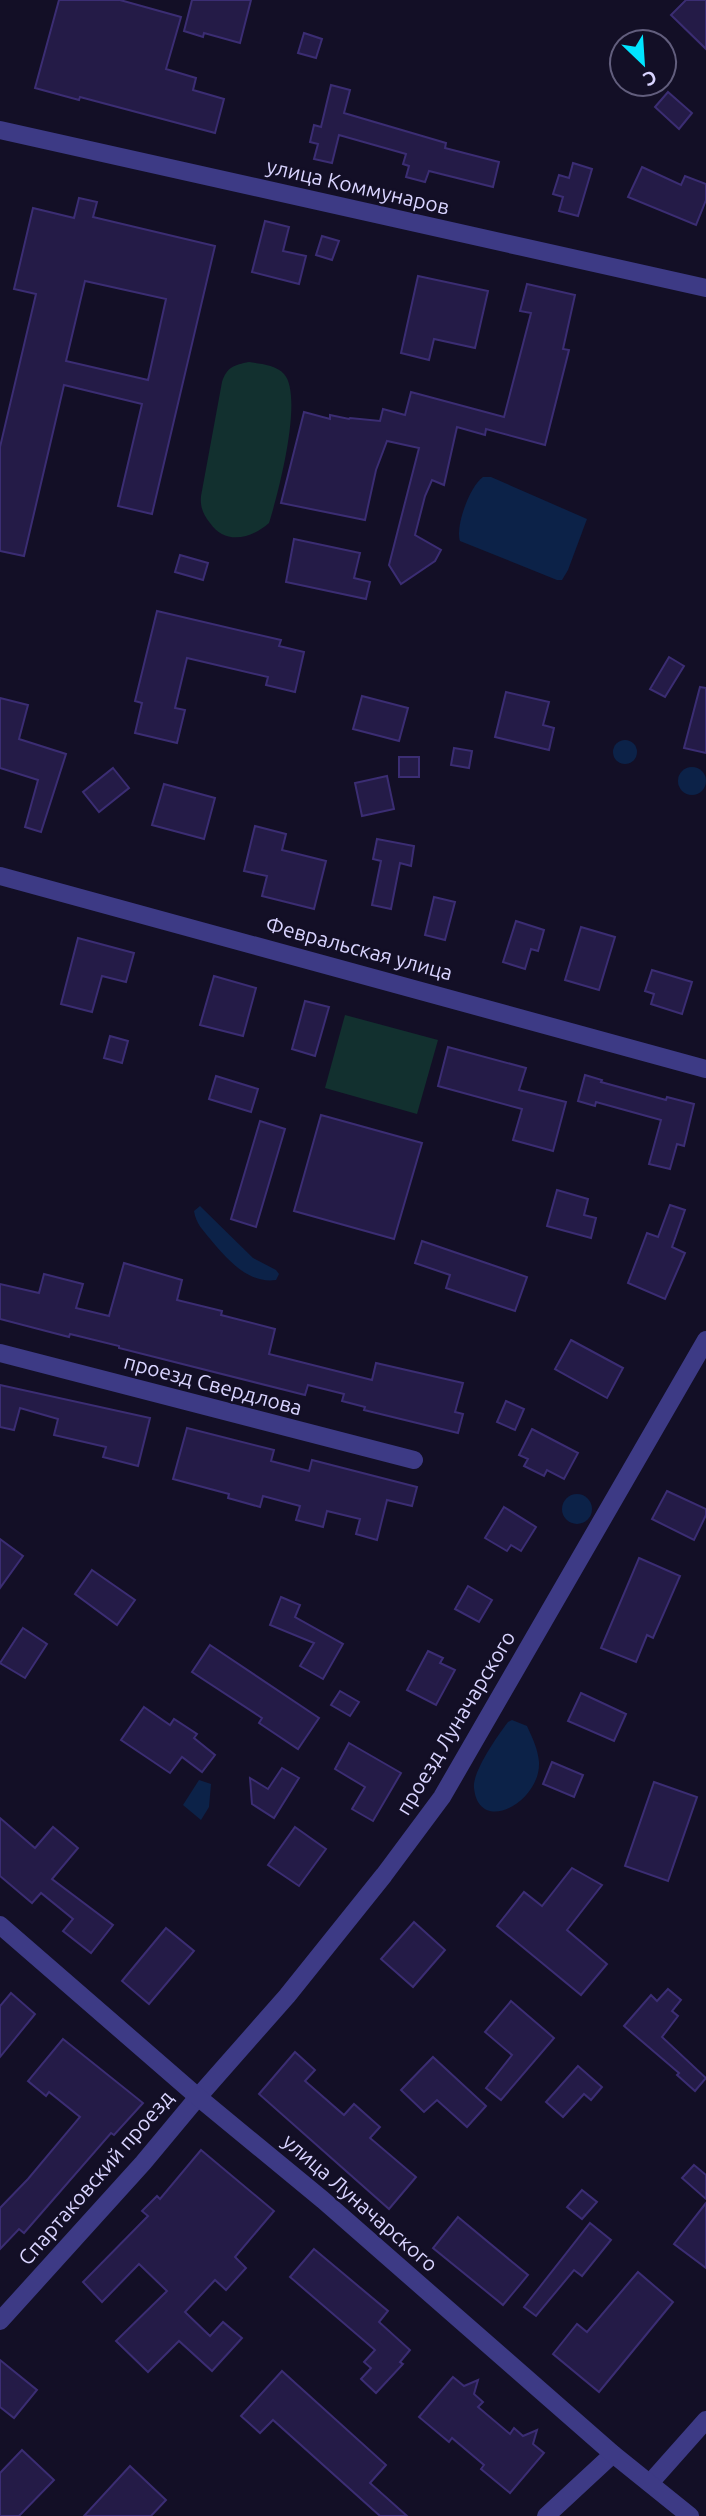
<svg xmlns="http://www.w3.org/2000/svg" width="706" height="2516" font-family="Ubuntu,sans-serif">
  <style>
    .green { fill: #12302f }
    .water { fill: #0c2248 }
    .building { fill: #241b47; stroke: #3b2d73; stroke-width: 2; fill-rule: evenodd }
    .lines { fill: none; stroke-linecap: round; stroke-linejoin: round }
    .minor { stroke: #3d3a85; stroke-width: 18 }
    .tertiary { stroke: #3d3a85; stroke-width: 18 }
    .labels { text-anchor: middle; stroke-width: 5; stroke-linejoin: round; paint-order: stroke }
    .street-label { font-size: 21px; fill: #d9d4ff; stroke: #130f26 }
  </style>
  <rect width="100%" height="100%" fill="#130f26"/>
  <g class="green">
    <path d="M249,362C261,364 276,365 284,374C304,396 278,495 269,523C251,539 225,545 210,523C203,514 200,507 201,496L222,382C227,367 234,365 249,362Z"/>
    <polygon points="345,1015 438,1040 417,1114 325,1088"/>
  </g>
  <g class="water">
    <path d="M483,477H491L587,519L568,570L562,580H557L460,541C455,526 470,486 483,477Z"/>
    <circle cx="625" cy="752" r="12"/>
    <circle cx="692" cy="781" r="14"/>
    <path d="M200,1206L253,1258L276,1270L279,1274L276,1280C248,1284 227,1259 211,1240C203,1230 196,1224 194,1211Z"/>
    <circle cx="577" cy="1509" r="15"/>
    <path d="M512,1720L527,1726C532,1737 538,1749 539,1762C541,1802 479,1836 474,1788C472,1772 498,1735 508,1722Z"/>
    <polygon points="199,1780 211,1784 209,1807 201,1820 183,1805"/>
  </g>
  <g class="building">
    <polygon points="59,0 120,0 181,17 166,69 196,78 193,90 224,99 215,133 80,97 79,100 35,88"/>
    <polygon points="192,0 251,0 240,43 204,33 203,37 184,31"/>
    <polygon points="686,0 706,0 706,49 671,15"/>
    <polygon points="304,33 322,39 316,58 298,53"/>
    <polygon points="331,85 350,90 344,113 446,143 445,148 499,162 493,187 429,171 425,182 406,177 409,166 403,164 406,154 339,135 332,163 314,159 318,144 310,142 314,125 321,127"/>
    <polygon points="668,92 692,113 679,129 655,107"/>
    <polygon points="573,163 592,169 578,216 559,211 563,197 553,194 559,175 569,178"/>
    <polygon points="642,167 681,185 685,176 706,184 706,200 696,225 628,197"/>
    <path d="M79,198L97,202L93,217L215,246L152,514L118,506L142,404L64,385L24,556L0,551V447L36,294L14,289L33,208L74,218ZM85,281L166,299L148,380L66,361Z"/>
    <polygon points="265,221 289,227 283,251 306,256 299,284 252,272"/>
    <polygon points="322,236 339,241 332,260 316,255"/>
    <polygon points="418,276 488,291 475,348 434,339 429,360 401,353"/>
    <polygon points="527,284 575,295 563,349 569,350 545,445 486,429 485,435 457,427 444,485 432,480 425,496 415,535 441,550 435,561 401,584 389,565 419,448 387,441 376,470 365,520 281,503 304,412 330,419 330,415 349,419 350,418 380,421 383,409 405,415 411,392 504,417 531,313 520,311"/>
    <polygon points="294,539 360,553 354,578 370,582 366,599 286,582"/>
    <polygon points="180,555 208,563 203,580 175,572"/>
    <polygon points="157,611 281,640 279,646 304,652 295,692 266,685 268,677 187,658 175,708 185,710 177,743 135,733 142,703 135,701"/>
    <polygon points="669,657 684,666 665,697 650,689"/>
    <polygon points="700,687 706,688 706,753 684,748"/>
    <polygon points="506,692 549,702 543,725 554,728 549,750 495,737"/>
    <polygon points="362,696 408,708 399,741 353,729"/>
    <polygon points="0,698 28,705 19,739 66,754 41,832 25,827 38,780 0,768"/>
    <polygon points="454,748 472,751 469,768 451,765"/>
    <rect x="399" y="757" width="20" height="20"/>
    <polygon points="113,768 129,788 99,812 83,792"/>
    <polygon points="387,776 394,809 362,816 355,783"/>
    <polygon points="164,784 215,798 204,839 152,825"/>
    <polygon points="255,826 286,834 282,850 326,861 314,909 262,896 267,876 244,871"/>
    <polygon points="377,839 414,846 411,866 400,863 391,909 372,905 381,861 373,859"/>
    <polygon points="434,897 455,902 445,940 425,935"/>
    <polygon points="516,921 544,930 538,951 531,949 525,969 503,962"/>
    <polygon points="581,927 615,937 599,990 565,980"/>
    <polygon points="78,938 134,953 126,982 102,976 92,1012 61,1004"/>
    <polygon points="652,970 692,982 682,1014 651,1004 654,994 645,991"/>
    <polygon points="214,976 256,988 243,1036 200,1025"/>
    <polygon points="305,1001 329,1007 315,1056 292,1049"/>
    <polygon points="110,1036 128,1041 122,1063 104,1058"/>
    <polygon points="448,1047 526,1068 519,1090 566,1102 553,1151 513,1140 522,1109 438,1086"/>
    <polygon points="585,1075 602,1080 601,1082 666,1100 667,1097 694,1104 684,1146 677,1144 670,1169 649,1164 661,1120 596,1102 595,1106 578,1101"/>
    <polygon points="216,1076 258,1089 251,1112 209,1099"/>
    <polygon points="321,1115 422,1143 394,1239 294,1211"/>
    <polygon points="260,1121 285,1129 256,1227 231,1219"/>
    <polygon points="557,1190 588,1199 584,1215 596,1218 591,1238 547,1226"/>
    <polygon points="670,1205 685,1210 672,1247 685,1253 665,1299 628,1283 647,1233 658,1237"/>
    <polygon points="422,1241 527,1277 515,1311 446,1288 450,1275 415,1263"/>
    <polygon points="124,1263 182,1280 177,1300 222,1311 221,1315 275,1329 269,1354 372,1380 376,1363 463,1383 455,1412 463,1414 458,1433 364,1410 365,1407 342,1401 344,1394 308,1385 305,1395 119,1348 119,1346 70,1334 69,1337 0,1319 0,1284 39,1293 44,1274 83,1284 76,1308 109,1316"/>
    <polygon points="571,1340 623,1368 607,1398 555,1369"/>
    <polygon points="0,1385 150,1418 138,1466 103,1457 106,1447 54,1435 58,1419 20,1408 14,1430 0,1427"/>
    <polygon points="506,1401 524,1409 515,1430 497,1422"/>
    <polygon points="187,1428 274,1450 271,1461 309,1471 312,1460 417,1487 412,1506 387,1500 377,1540 356,1534 360,1519 327,1511 323,1527 296,1520 300,1506 263,1496 260,1507 228,1498 229,1494 173,1479"/>
    <polygon points="532,1429 578,1453 564,1479 547,1470 544,1476 524,1466 528,1459 519,1455"/>
    <polygon points="667,1491 706,1509 706,1515 694,1540 652,1519"/>
    <polygon points="504,1507 536,1527 521,1551 511,1545 507,1551 485,1538"/>
    <polygon points="0,1539 23,1556 0,1588"/>
    <polygon points="639,1558 680,1576 653,1638 647,1635 636,1662 601,1648"/>
    <polygon points="92,1570 135,1600 117,1625 75,1594"/>
    <polygon points="468,1586 492,1600 479,1622 455,1609"/>
    <polygon points="281,1597 300,1605 295,1617 343,1644 323,1679 300,1666 314,1643 270,1625"/>
    <polygon points="23,1628 47,1644 25,1678 0,1663"/>
    <polygon points="210,1645 319,1718 298,1749 259,1723 262,1718 192,1672"/>
    <polygon points="428,1651 443,1658 440,1663 455,1670 436,1705 407,1690"/>
    <polygon points="340,1691 359,1702 350,1716 331,1705"/>
    <polygon points="581,1693 626,1714 614,1741 568,1721"/>
    <polygon points="144,1707 170,1725 174,1719 197,1734 194,1738 215,1755 202,1772 182,1757 170,1773 121,1740"/>
    <polygon points="349,1743 401,1773 373,1821 352,1809 365,1787 335,1769"/>
    <polygon points="552,1762 583,1775 574,1797 543,1784"/>
    <polygon points="282,1768 299,1778 274,1818 252,1804 250,1778 268,1789"/>
    <polygon points="654,1782 697,1797 668,1881 625,1866"/>
    <polygon points="0,1818 35,1848 53,1827 78,1848 52,1879 113,1925 91,1953 63,1931 73,1919 41,1893 32,1903 0,1876"/>
    <polygon points="295,1827 326,1849 299,1886 268,1865"/>
    <polygon points="572,1868 602,1885 567,1930 607,1964 581,1995 497,1926 524,1892 542,1906"/>
    <polygon points="414,1922 445,1950 413,1987 381,1959"/>
    <polygon points="166,1928 194,1951 149,2004 122,1981"/>
    <polygon points="668,1989 681,2000 672,2011 678,2016 662,2037 706,2078 695,2091 677,2075 679,2073 624,2026 651,1995 657,2001"/>
    <polygon points="11,1993 35,2014 0,2057 0,2006"/>
    <polygon points="511,2001 554,2038 501,2100 486,2088 512,2055 485,2032"/>
    <polygon points="63,2039 143,2103 114,2135 111,2133 24,2233 19,2229 0,2249 0,2208 28,2179 80,2117 49,2092 46,2096 28,2081"/>
    <polygon points="295,2052 315,2070 305,2081 344,2115 354,2104 380,2127 370,2138 416,2177 389,2209 259,2094"/>
    <polygon points="433,2057 486,2106 467,2127 437,2100 424,2112 401,2090"/>
    <polygon points="578,2066 602,2087 591,2100 584,2094 563,2117 546,2102"/>
    <polygon points="201,2150 274,2211 235,2257 246,2268 226,2290 215,2280 185,2312 210,2336 223,2322 242,2338 212,2371 179,2341 148,2372 116,2341 167,2291 139,2264 102,2302 83,2282 148,2216 142,2211 157,2196 160,2199"/>
    <polygon points="694,2165 706,2175 706,2199 682,2178"/>
    <polygon points="582,2190 597,2202 582,2219 567,2207"/>
    <polygon points="706,2203 706,2268 674,2244"/>
    <polygon points="458,2217 528,2275 503,2305 433,2248"/>
    <polygon points="590,2223 611,2240 582,2276 574,2270 536,2316 524,2307"/>
    <polygon points="314,2249 388,2311 379,2322 410,2350 400,2362 403,2364 376,2393 361,2379 371,2368 364,2362 375,2350 290,2277"/>
    <polygon points="638,2272 673,2302 599,2392 553,2354 577,2324 587,2332"/>
    <polygon points="0,2360 37,2390 14,2418 0,2407"/>
    <polygon points="282,2371 386,2465 370,2483 407,2516 380,2516 273,2420 260,2433 241,2416"/>
    <polygon points="453,2377 464,2386 478,2380 474,2394 483,2402 478,2407 510,2434 514,2428 523,2436 537,2430 533,2444 544,2453 510,2493 481,2469 484,2465 452,2438 449,2442 419,2417"/>
    <polygon points="22,2450 54,2480 19,2516 0,2516 0,2473"/>
    <polygon points="130,2466 166,2500 151,2516 84,2516"/>
  </g>
  <g class="lines">
    <g class="minor">
      <polyline points="0,876 706,1069"/>
      <polyline points="0,1353 414,1460"/>
      <polyline points="0,2321 143,2163 198,2097 287,1996 384,1875 442,1797 706,1340"/>
      <polyline points="650,2483 706,2420"/>
      <polyline points="546,2516 613,2454"/>
    </g>
    <g class="tertiary">
      <polyline points="0,130 706,288"/>
      <polyline points="0,1925 198,2097 323,2200 613,2454 690,2516"/>
    </g>
  </g>
  <g class="labels">
    <g class="street-label">
      <text transform="translate(358 187) rotate(13)" y="7">улица Коммунаров</text>
      <text transform="translate(359 949) rotate(15)" y="7">Февральская улица</text>
      <text transform="translate(213 1385) rotate(15)" y="7">проезд Свердлова</text>
      <text transform="translate(456 1723) rotate(-59)" y="7">проезд Луначарского</text>
      <text transform="translate(96 2178) rotate(-49)" y="7">Спартаковский проезд</text>
      <text transform="translate(360 2203) rotate(41)" y="7">улица Луначарского</text>
    </g>
  </g>
  <g transform="translate(643 63) rotate(155)"><circle r="33" fill="#130f26" stroke="#625e7d" stroke-width="2"/>
  <path d="M0-5L12 26L0 18L-12 26Z" fill="#00e5ff"/>
  <text y="-10" font-size="19" font-weight="bold" text-anchor="middle" fill="#d9d4ff">С</text>
  </g>
</svg>
